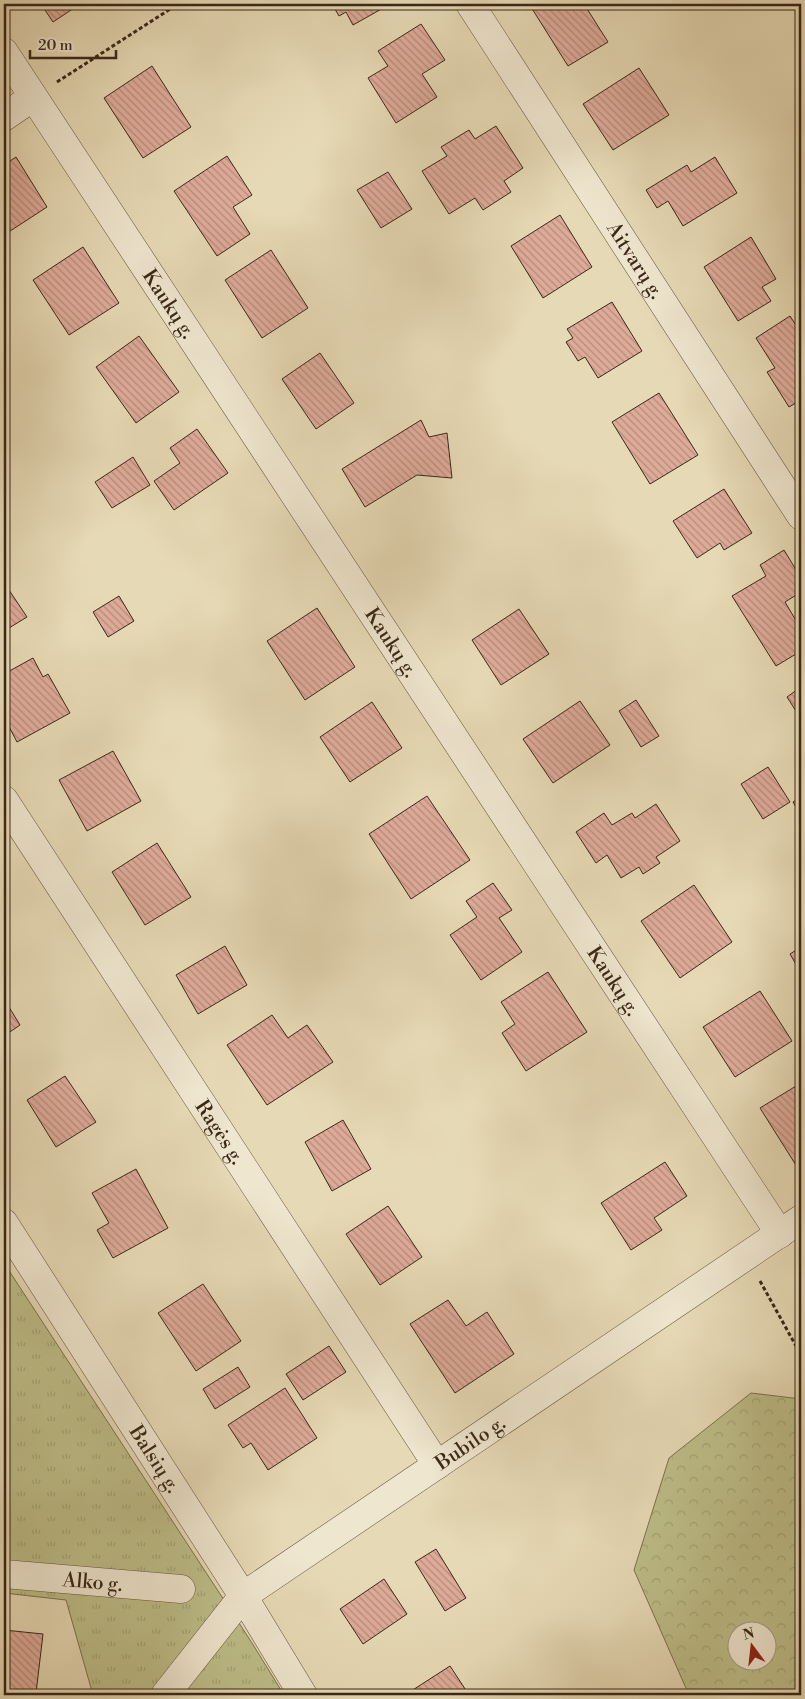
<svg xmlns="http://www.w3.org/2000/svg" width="805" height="1699" font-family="'Libre Bodoni',serif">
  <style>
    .grass { fill: url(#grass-tufts); stroke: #7c7250 }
    .forest { fill: url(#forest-crowns); stroke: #7c7250; fill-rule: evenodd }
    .building { fill: url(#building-back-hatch); stroke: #3a2818 }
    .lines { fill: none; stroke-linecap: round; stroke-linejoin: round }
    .minor-casing { stroke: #65543f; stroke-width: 29 }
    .path { stroke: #3a2818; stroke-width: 3; stroke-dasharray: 4 2.5; stroke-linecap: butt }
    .minor { stroke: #efe6cf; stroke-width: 28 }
    .labels { text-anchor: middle; stroke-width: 4.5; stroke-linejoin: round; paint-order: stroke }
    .street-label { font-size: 20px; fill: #3a2818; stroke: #efe6cf }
  </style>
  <defs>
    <pattern id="grass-tufts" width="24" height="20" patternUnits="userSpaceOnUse" patternTransform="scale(1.25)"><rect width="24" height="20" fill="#bdbd88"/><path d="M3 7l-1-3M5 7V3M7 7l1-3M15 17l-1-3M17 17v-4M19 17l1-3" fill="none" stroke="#a3a275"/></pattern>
    <pattern id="forest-crowns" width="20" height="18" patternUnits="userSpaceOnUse" patternTransform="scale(1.25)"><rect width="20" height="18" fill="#bdbd88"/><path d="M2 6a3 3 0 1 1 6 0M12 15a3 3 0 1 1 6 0" fill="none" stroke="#a3a275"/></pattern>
    <pattern id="building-back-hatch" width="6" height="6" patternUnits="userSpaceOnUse" patternTransform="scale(1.25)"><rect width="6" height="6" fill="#dfab99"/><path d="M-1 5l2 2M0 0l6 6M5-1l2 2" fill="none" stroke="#b68b7c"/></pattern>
  </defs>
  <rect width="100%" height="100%" fill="#e6d9b5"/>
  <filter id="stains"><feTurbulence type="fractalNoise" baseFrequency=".004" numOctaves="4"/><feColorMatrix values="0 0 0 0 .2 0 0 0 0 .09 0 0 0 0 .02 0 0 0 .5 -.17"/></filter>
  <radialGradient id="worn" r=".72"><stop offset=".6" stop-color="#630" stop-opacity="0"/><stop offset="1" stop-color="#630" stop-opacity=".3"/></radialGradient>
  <polygon class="grass" points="4,1263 252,1643 284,1695 93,1695 66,1600 4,1593"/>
  <path class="forest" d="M751,1393L801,1399V1695H689L634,1570L669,1458ZM738,1632H768V1662H738Z"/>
  <g class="building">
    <polygon points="41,4 80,4 53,22"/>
    <polygon points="332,4 383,4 385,7 353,25 346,12 339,16"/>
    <polygon points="536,4 584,4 608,42 568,66 531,7"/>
    <polygon points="421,24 445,60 422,74 437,97 396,123 368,78 388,66 378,51"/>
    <polygon points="152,66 191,127 143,158 104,98"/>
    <polygon points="639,68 669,115 613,150 583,104"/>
    <polygon points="496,126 523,168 504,181 511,192 483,210 475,198 449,214 422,171 447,156 441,147 469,130 475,139"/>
    <polygon points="227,156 252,195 233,207 250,234 217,256 174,191"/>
    <polygon points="16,157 47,207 4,235 4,165"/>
    <polygon points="715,157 737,193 683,226 668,201 657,208 646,190 687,165 691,172"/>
    <polygon points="388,172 412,209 381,228 357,190"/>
    <polygon points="560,215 592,267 543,298 511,246"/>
    <polygon points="751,237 776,279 762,287 771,301 738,321 704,267"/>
    <polygon points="83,247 119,303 69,335 33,280"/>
    <polygon points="271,250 308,308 262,338 225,280"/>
    <polygon points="612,302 642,351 598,378 585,357 578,361 566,342 573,338 567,329"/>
    <polygon points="790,316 801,333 801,400 789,407 767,372 775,368 756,338"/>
    <polygon points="139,336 179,392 136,423 96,367"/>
    <polygon points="320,353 354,403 316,429 282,379"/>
    <polygon points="659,393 698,455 650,484 612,422"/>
    <polygon points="421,420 429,437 447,433 452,478 417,475 365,507 342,469"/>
    <polygon points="197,429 228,473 174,510 154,481 180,463 170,448"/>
    <polygon points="133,457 150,485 112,508 95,482"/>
    <polygon points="724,489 752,533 724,550 720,543 697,558 673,521"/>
    <polygon points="784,550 801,578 801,592 785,602 801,629 801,651 776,666 732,596 766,576 760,565"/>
    <polygon points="9,590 27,617 4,631 4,594"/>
    <polygon points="119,596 134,621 108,637 93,612"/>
    <polygon points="317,608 355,667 305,700 267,641"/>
    <polygon points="519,609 549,654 501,685 472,640"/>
    <polygon points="33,658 43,677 48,674 70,713 17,742 4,717 4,674"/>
    <polygon points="801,687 801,719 787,697"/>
    <polygon points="636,700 659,736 641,747 619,711"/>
    <polygon points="580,701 610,745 553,783 523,739"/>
    <polygon points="372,702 402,748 350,782 320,737"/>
    <polygon points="113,751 141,801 87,831 59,780"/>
    <polygon points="768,767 790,802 763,819 741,784"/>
    <polygon points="427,796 470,860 411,899 369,834"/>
    <polygon points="801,797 801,816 793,802"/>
    <polygon points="656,804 680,841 656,857 660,863 643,874 639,867 621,878 607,855 596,863 576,832 604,813 612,825 632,813 635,818"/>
    <polygon points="157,843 191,897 145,925 112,872"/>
    <polygon points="493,883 512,910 499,918 522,952 481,980 450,935 477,917 466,901"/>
    <polygon points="694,885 732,942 680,978 641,921"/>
    <polygon points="225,946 247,985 198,1014 176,975"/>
    <polygon points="801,947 801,973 790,954"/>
    <polygon points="548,972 587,1032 526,1071 502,1033 515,1024 501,1002"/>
    <polygon points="760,991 792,1041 735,1077 703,1027"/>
    <polygon points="4,999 20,1025 4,1036"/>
    <polygon points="272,1015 288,1038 307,1025 333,1062 267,1105 227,1045"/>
    <polygon points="65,1076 96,1122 56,1147 27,1100"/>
    <polygon points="801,1083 801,1169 799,1170 760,1108"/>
    <polygon points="343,1120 371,1169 332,1191 305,1142"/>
    <polygon points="665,1162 687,1196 654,1218 662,1230 631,1250 601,1203"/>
    <polygon points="136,1169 168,1228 113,1258 97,1230 109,1223 92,1193"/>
    <polygon points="388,1206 422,1257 380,1285 346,1234"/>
    <polygon points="203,1284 241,1341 196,1371 158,1313"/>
    <polygon points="448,1300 466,1326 487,1312 514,1354 455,1393 410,1324"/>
    <polygon points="329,1346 346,1372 303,1400 286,1374"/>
    <polygon points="238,1367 250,1387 215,1409 203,1389"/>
    <polygon points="285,1388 317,1438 268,1470 251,1443 243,1448 228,1425"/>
    <polygon points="436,1549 466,1598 445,1611 415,1562"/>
    <polygon points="384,1579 407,1614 363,1644 340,1609"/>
    <polygon points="4,1630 43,1634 36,1693 4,1690"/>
    <polygon points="450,1666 469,1695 405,1695"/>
  </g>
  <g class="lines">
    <g class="minor-casing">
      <g id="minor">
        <path id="s1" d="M470,4L801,516"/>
        <path id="s2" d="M4,52L780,1234"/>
        <polyline points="4,117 33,97"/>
        <path id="s3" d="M4,800L437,1465"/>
        <path id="s4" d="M4,1223L243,1596L303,1695"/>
        <path id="s5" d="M4,1574L181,1589"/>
        <path id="s6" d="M165,1695L243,1596L801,1219"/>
      </g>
    </g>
    <g class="path">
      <polyline points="57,82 178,4"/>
      <polyline points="760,1281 801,1355"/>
    </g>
    <use href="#minor" class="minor"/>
  </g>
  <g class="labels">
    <g class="street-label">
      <text dy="7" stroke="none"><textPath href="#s1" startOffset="305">Aitvarų g.</textPath></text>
      <text dy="7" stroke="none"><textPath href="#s2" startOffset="301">Kaukų g.</textPath></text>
      <text dy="7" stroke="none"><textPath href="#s2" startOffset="706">Kaukų g.</textPath></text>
      <text dy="7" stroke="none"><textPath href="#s2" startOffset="1111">Kaukų g.</textPath></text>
      <text dy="7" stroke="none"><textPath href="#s3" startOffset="396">Ragės g.</textPath></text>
      <text dy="7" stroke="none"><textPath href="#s6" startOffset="400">Bubilo g.</textPath></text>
      <text dy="7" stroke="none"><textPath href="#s4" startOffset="280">Balsių g.</textPath></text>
      <text dy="7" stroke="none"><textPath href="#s5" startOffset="89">Alko g.</textPath></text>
    </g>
  </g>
  <rect width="805" height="1699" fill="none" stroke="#e6d9b5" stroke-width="20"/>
  <rect x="5" y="5" width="795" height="1689" fill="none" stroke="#3a2818" stroke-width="2.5"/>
  <rect x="10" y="10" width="785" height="1679" fill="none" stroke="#3a2818"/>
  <g transform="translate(752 1646) rotate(345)"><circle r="24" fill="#efe6cf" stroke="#a79a86"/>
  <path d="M0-4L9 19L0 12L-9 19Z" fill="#8f2418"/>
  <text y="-8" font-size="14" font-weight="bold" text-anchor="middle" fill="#3a2818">N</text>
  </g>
  <path d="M30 50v8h86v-8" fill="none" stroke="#3a2818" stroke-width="2.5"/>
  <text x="38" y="50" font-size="15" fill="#3a2818" stroke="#efe6cf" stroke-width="4" paint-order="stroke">20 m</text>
  <rect width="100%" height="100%" filter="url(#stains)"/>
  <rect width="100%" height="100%" fill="url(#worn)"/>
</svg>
